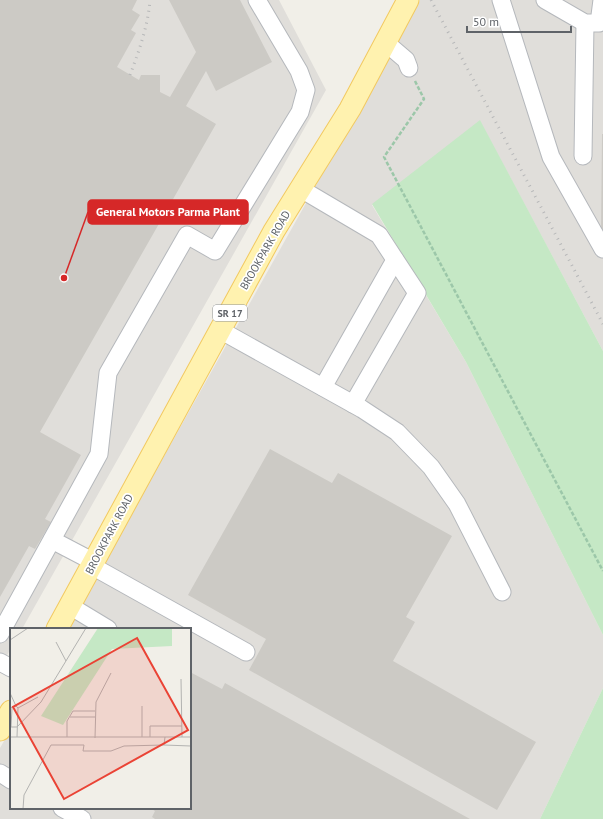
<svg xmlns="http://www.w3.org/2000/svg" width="603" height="819" font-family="'PT Sans',sans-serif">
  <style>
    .industrial { fill: #e0deda }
    .green { fill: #c5e8c5 }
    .building { fill: #cccac5 }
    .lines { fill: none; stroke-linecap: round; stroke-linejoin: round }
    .minor-casing { stroke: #b5b8bc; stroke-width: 19 }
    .major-casing { stroke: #f2c960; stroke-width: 23 }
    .path { stroke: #9cc7a9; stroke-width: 2.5; stroke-dasharray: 4 2; stroke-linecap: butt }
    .minor { stroke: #fff; stroke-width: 17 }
    .major { stroke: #fff2af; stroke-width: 21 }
    .rail { stroke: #b6b7b8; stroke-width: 3; stroke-dasharray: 1 5; stroke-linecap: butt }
    .labels { text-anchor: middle; stroke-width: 3.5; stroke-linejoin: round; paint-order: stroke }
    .shield { fill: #fff; stroke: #8f9295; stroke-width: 1 }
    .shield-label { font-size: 10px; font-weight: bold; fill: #5f6368 }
    .street-label { font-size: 11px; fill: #5f6368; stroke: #fff }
    .inset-road { fill: none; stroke: #b3b3b1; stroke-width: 1 }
    .view { fill: #ea4335; fill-opacity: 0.15; stroke: #ea4335; stroke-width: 2 }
    .inset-edge { fill: none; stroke: #5f6368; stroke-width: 2 }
    .leader { fill: none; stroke: #d62828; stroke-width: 1.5 }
    .callout-dot { fill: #d62828; stroke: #fff; stroke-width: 1.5 }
    .callout { fill: #d62828; stroke: #d62828; stroke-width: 1.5 }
    .callout-label { font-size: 12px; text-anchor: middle; font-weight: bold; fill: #fff }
  </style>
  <rect width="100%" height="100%" fill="#f1efe8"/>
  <g class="industrial">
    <polygon points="0,0 279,0 326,90 22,629 11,629 11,648 0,668"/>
    <polygon points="420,0 603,0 603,351 480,121 372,205 466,362 603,635 603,688 540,819 0,819 0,748 11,729 11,808 190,808 190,629 67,629"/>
  </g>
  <g class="green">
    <polygon points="480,120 603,351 603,635 466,362 372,204"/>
    <polygon points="603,688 603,819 540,819"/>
  </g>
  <g class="building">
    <polygon points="0,0 137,0 132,10 140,15 131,30 136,33 117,67 139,80 141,75 160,75 160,92 170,97 196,52 169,0 240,0 272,62 216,91 206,71 186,106 216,124 40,432 81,455 45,519 51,522 35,549 29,546 0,597"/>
    <polygon points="602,134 603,134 603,230 601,230"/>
    <polygon points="270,449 332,483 338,473 452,536 406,617 415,622 393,661 536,742 497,810 249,670 266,639 188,595"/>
    <polygon points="190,672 222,689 225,683 470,819 155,819 152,817 155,811 150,808 190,808"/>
  </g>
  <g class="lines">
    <g class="minor-casing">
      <g id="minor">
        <polyline points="501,0 551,157 603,249"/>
        <polyline points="545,0 585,23 599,23 602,0"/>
        <polyline points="385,42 406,60 409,68"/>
        <polyline points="583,156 585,23"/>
        <polyline points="301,189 379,235 417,293 353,404"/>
        <polyline points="220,330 362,409 397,432 431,467 457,504 502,592"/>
        <polyline points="323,387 395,260"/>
        <polyline points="52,540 94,562"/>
        <polyline points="92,566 246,652"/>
        <polyline points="70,606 108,629"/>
        <polyline points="0,634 99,454 108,373 187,235 215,251 300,112 306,90 299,71 257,0"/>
        <polyline points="0,662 11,668"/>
        <polyline points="0,773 11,780"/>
        <polyline points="62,808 82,819"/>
      </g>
    </g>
    <g class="major-casing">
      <g id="major">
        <polyline points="57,629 274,231 350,109 408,0"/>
        <polyline points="0,730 11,711"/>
      </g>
    </g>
    <polyline class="path" points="415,81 424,99 384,157 603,571"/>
    <use href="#minor" class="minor"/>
    <use href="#major" class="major"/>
    <g class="rail">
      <polyline points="431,0 603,324"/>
      <path d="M130,75C139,51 148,26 150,0"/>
    </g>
  </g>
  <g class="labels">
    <rect class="shield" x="213" y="305" width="34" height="16" rx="3"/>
    <g class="shield-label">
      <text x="230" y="317">SR 17</text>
    </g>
    <g class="street-label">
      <text transform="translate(265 250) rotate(-60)" y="4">BROOKPARK ROAD</text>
      <text transform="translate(109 534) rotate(-62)" y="4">BROOKPARK ROAD</text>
    </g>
  </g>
  <g transform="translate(10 628)">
    <rect width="181" height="181" fill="#f1efe8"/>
    <path d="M88,0H162V18L102,21L53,97L31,88Z" fill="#c5e8c5"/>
    <path class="inset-road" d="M0,12L18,0M46,14L56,33M171,51L172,109M0,65L6,78M0,80L6,78L8,80L7,109M8,80L28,69M60,89H85M0,99H7L31,74L76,0M1,99L2,80M0,109H181M57,109V93L63,83H85M132,109V78M140,109V98H172M155,109L154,117L181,118M85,110L86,74L101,45M13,181L14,167L41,117H74L73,123H101L114,118L154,117"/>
    <path class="view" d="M127,10L178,102L54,171L3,79Z"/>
    <rect width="181" height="181" class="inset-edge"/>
  </g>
  <path class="leader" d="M64 278L88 212"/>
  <circle class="callout-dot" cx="64" cy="278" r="4"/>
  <rect class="callout" x="88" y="200" width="160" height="24" rx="4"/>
  <g class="callout-label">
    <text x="168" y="216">General Motors Parma Plant</text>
  </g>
  <path d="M467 26v6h104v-6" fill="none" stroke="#5f6368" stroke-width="2"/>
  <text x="473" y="26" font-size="12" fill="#5f6368" stroke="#ffffff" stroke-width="3" paint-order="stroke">50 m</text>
</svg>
